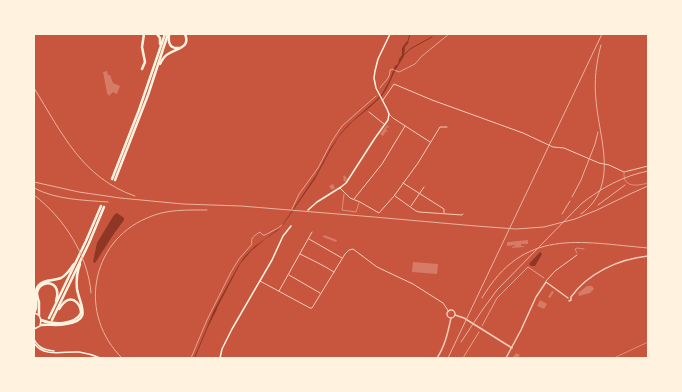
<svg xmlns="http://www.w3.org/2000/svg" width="682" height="392" font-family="Signika,sans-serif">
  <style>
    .water { fill: #8f3625 }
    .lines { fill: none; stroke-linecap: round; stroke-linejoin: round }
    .stream { stroke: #8f3625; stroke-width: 1 }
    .building { fill: #d67c66 }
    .path { stroke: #fff3e0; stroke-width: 0.5 }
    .service { stroke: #f1ccb7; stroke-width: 0.5 }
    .minor { stroke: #f1ccb7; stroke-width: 1 }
    .tertiary { stroke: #f1ccb7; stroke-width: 1.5 }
    .secondary { stroke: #fff3e0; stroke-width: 1.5 }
    .motorway { stroke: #fff3e0; stroke-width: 2.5 }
    .rail { stroke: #e9b49f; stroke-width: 1 }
  </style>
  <rect width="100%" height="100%" fill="#c8553d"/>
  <g class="water">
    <polygon points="407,41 409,42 405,47 404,56 395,71 387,88 382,96 369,108 352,122 339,136 330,151 315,179 283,225 277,231 265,239 251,251 240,264 217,308 217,309 207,329 195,358 194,358 214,310 238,266 245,256 255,246 281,227 316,175 330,149 340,134 349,124 375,101 382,94 389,81 395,66 398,64 399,59 402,55 402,48"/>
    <polygon points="117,213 124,218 124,220 113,235 95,263 93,262 97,243 114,215"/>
    <polygon points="540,252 542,254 535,266 531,266 529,264"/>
  </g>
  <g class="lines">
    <g class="stream">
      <polyline points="408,41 410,34"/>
      <polyline points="404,55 410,49 432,37"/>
    </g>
  </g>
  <g class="building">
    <polygon points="107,71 108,75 110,75 113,83 120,86 117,94 113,92 109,96 107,93 103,72"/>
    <polygon points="387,125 389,127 389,128 387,127 386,130 388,131 387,132 386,131 383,136 380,134"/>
    <polygon points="344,175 347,178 345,182 343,180 344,178 343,177"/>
    <polygon points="333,184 335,188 332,190 329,186"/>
    <polygon points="324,235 337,240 336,242 323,237"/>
    <polygon points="528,240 528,244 521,244 521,246 524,246 524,247 512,248 512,247 515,246 515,245 507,246 507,242"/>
    <polygon points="413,262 438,264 437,274 412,272"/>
    <polygon points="587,286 592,286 594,289 590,293 579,296 578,293"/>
    <polygon points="552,291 554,292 550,298 548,297"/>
    <polygon points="540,300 547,304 544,309 537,306"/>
    <polygon points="516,353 520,355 518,358 513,357"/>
  </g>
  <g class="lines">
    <g class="path">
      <path d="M380,88C384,81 390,80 390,70L392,69L399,72L415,64L422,56L449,34"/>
      <polyline points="292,209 299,194 318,168 332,141 342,126 376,96"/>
      <polyline points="482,326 497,298 528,267 544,278"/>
      <path d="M191,358L207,320L231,272L239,259L252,244C250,238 255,235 260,232L263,235H265L278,228L282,225"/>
      <polyline points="463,358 479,332"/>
    </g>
    <g class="service">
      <path d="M624,173C623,188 637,186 648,183"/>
      <polyline points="344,194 342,210 356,212 359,203"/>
      <polyline points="577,253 575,249 577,248 584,249"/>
      <polyline points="614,358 648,342"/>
    </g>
    <g class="minor">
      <polyline points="383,100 394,84 432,100 523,133 553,147 564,148 599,163 609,165 624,172 648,166"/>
      <polyline points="369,112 384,124"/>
      <polyline points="389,114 393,118 430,142"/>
      <polyline points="403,183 444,209 444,213"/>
      <polyline points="340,188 350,198 360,202 379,213 394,196 418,163 440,127 447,127"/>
      <polyline points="395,196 416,211 419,212 462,215 463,214"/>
      <polyline points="354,199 382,164 405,126"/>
      <polyline points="411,206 424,187"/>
      <polyline points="309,239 342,258"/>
      <path d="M300,254C312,260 323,265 334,272"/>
      <polyline points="289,275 320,293"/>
      <polyline points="260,281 310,308 312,308 345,254 349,250 353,249 377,267 413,284 443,303 449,312"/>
      <polyline points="546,281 555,271 577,255"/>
      <polyline points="279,291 312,232"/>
    </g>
    <g class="tertiary">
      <path d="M569,301L571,300V297C588,273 619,259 648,256"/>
      <circle cx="451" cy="314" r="4"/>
      <polyline points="455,315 464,318 512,348"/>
      <path d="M437,358C445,346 448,332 451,318"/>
      <polyline points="506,358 521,330 536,297 546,282 568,298"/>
    </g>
    <g class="secondary">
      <polyline points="308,210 317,202 341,187 346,183 375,138 388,120 389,114 387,109 376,88 374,78 375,71 378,59 390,34"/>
      <polyline points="34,246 34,263"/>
      <polyline points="34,313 39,315 41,320 40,326 34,329"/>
      <path d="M34,339C38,348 45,350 54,351"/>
      <path d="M34,343C44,358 64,351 79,352C86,353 93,355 100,358"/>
      <polyline points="220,358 222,349 232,329 272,260 283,236 291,226"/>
    </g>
    <g class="motorway">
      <polyline points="157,34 160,38 160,44"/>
      <path d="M169,35C168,43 170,49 179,48"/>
      <path d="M160,64C162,60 164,56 168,54C177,48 191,48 185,34"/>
      <polyline points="142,69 145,62 142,47 144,34"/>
      <polyline points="112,179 139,110 165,34"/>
      <polyline points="115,180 148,95 168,34"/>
      <path d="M34,313C40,305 32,294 38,286C43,279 54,281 61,278C67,275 70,269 74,264"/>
      <path d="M39,315C39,311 39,306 39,302C38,299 37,296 37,293C39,279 63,279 56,301"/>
      <polyline points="49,318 86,241 101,206"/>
      <path d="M41,320C53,325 75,325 81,313C81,305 74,296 66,301C63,303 61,306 59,309"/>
      <polyline points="52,320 89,243 104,207"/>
      <path d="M41,325C49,324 57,326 66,324C93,320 80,306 77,289C76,280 77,272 80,264"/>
    </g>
    <g class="rail">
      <path d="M34,88C62,133 82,178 135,196"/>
      <polyline points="34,182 79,192 120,198 183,204 241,206 374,217 476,226 516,229 544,227 575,219 597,210 630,194 648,186"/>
      <path d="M34,188C57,200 83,200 108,202"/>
      <path d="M34,195C64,218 88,255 91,293"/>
      <polyline points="572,197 581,180 595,144 598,132"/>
      <polyline points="598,205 625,185"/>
      <polyline points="562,214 570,201"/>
      <path d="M581,214C620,186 599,139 596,100C594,82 596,63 601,45"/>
      <path d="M482,298C524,227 578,242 648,248"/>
      <path d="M461,342L483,309L497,290L581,204C601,188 623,176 648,171"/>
      <path d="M122,358C78,315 90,242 147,218C166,209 187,210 207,210"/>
      <polyline points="448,358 602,34"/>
    </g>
  </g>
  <rect width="682" height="392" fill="none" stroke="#fff3e0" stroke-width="70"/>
</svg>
